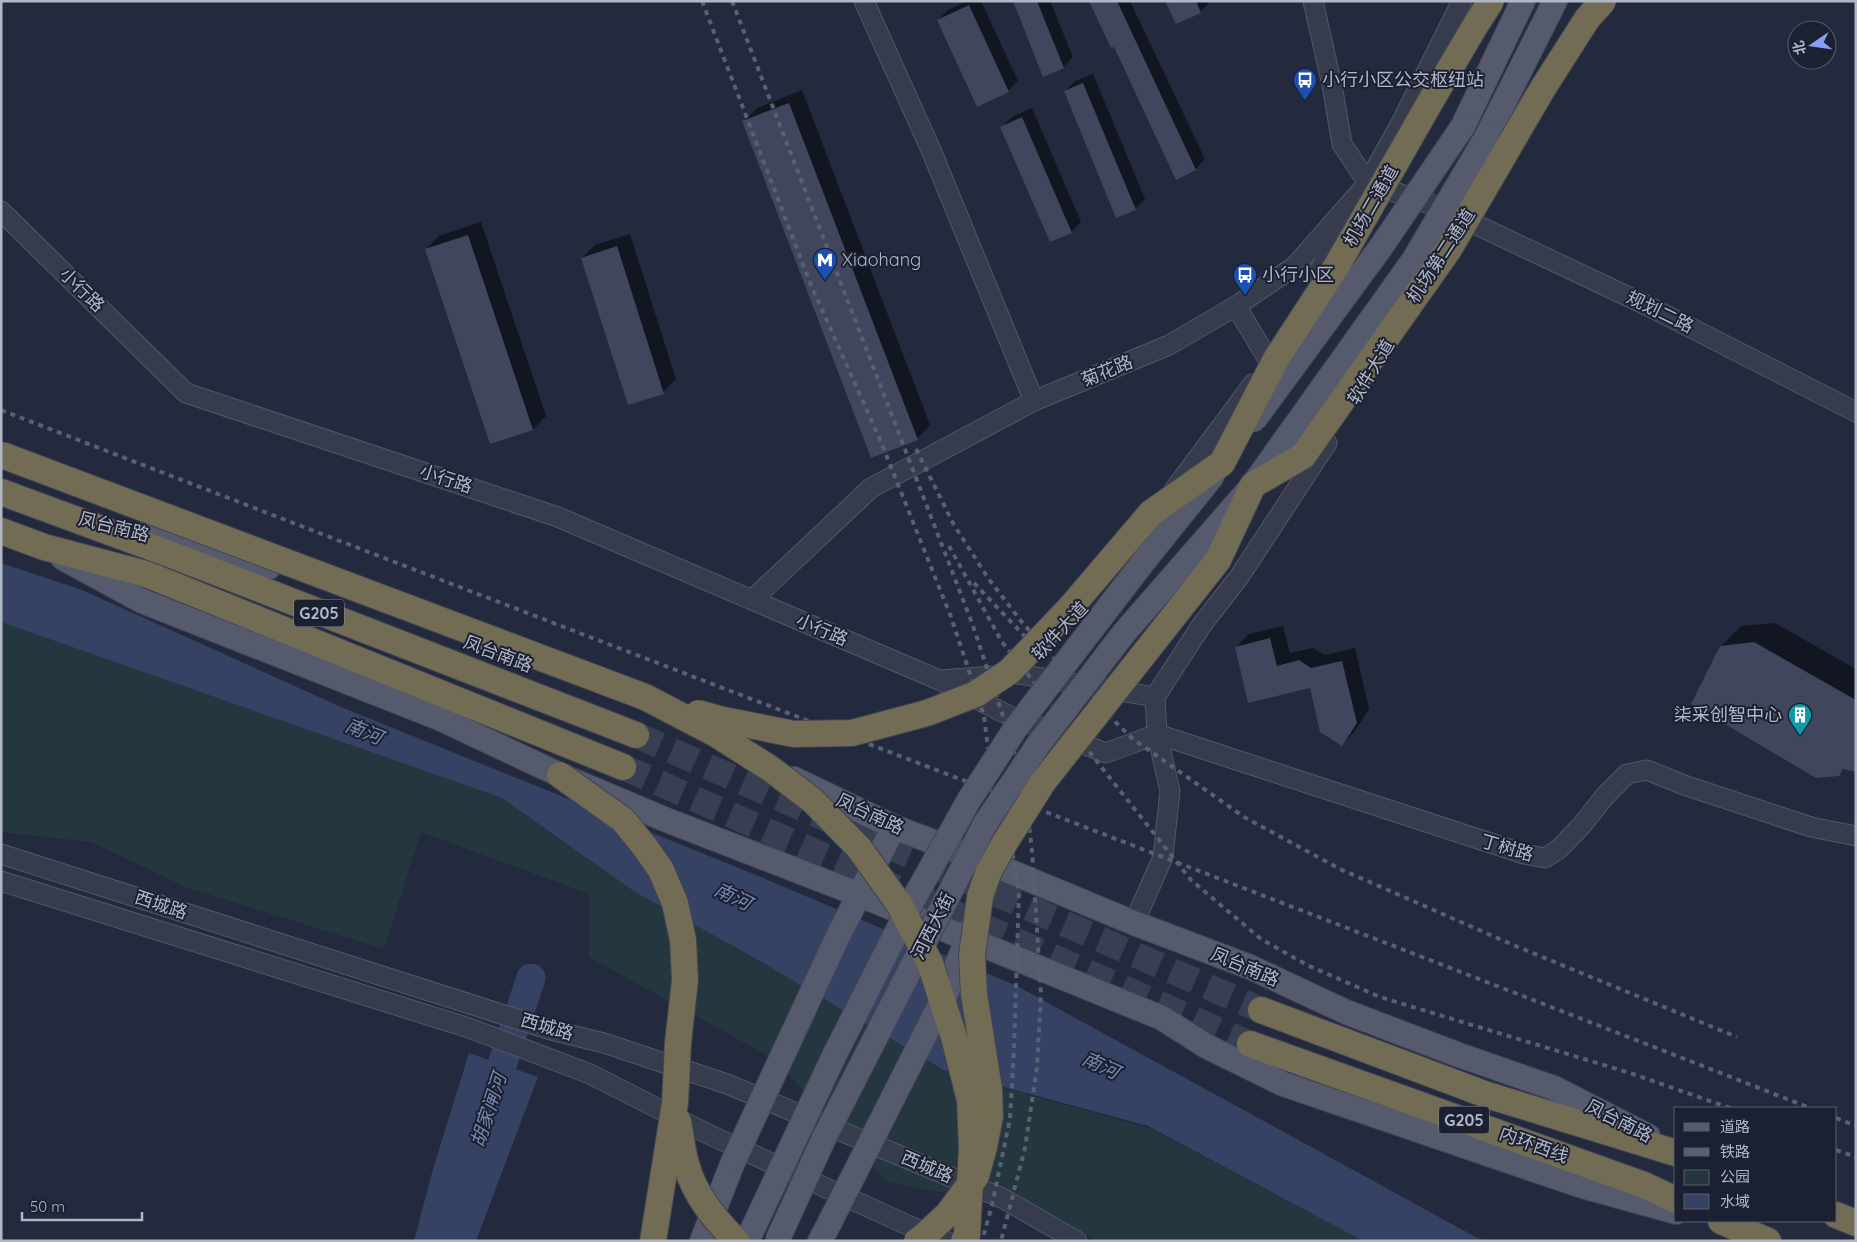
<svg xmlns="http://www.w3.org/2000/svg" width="1857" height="1242" font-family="Quicksand,'Noto Sans SC',sans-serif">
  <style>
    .green { fill: #25373e }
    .water { fill: #364264 }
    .shadow { fill: #0007 }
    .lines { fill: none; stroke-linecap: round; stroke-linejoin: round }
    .river { stroke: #364264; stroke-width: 29 }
    .building { fill: #3f465d }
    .highway-tunnel { stroke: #383f52; stroke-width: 26; stroke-dasharray: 26 13; stroke-linecap: butt }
    .minor-casing { stroke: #525768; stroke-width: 21 }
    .major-casing { stroke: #404556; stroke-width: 26 }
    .highway-casing { stroke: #3f4455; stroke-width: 28 }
    .minor { stroke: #373c4d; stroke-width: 19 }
    .major { stroke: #555b6d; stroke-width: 24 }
    .highway { stroke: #736c54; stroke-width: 26 }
    .rail { stroke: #596074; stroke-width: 4; stroke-dasharray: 5 5; stroke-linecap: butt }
    .major-bridge-casing { stroke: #404556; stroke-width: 26; stroke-linecap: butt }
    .highway-bridge-casing { stroke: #3f4455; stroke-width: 28; stroke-linecap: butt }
    .major-bridge { stroke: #555b6d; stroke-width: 24 }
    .highway-bridge { stroke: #736c54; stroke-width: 26 }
    .labels { text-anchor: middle; stroke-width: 4; stroke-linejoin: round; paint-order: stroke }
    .shield { fill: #1c2132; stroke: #858a9b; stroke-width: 1 }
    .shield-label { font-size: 16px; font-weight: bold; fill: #b2b7c8 }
    .poi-label { font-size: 18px; fill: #b2b7c8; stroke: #1c2132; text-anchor: start }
    .street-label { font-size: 18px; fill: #b2b7c8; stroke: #1c2132 }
    .water-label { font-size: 19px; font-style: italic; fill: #7a88b1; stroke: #1c2132 }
  </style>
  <rect width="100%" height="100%" fill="#232a3d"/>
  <polygon class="green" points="1,622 502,798 635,892 753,957 944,1071 1152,1129 1363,1241 1097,1241 1048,1212 887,1182 774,1059 589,957 589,894 421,832 384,949 188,888 91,842 1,832"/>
  <g class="water">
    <polygon points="1,563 82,590 341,707 756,875 1017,986 1483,1241 1363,1241 1148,1126 945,1071 753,957 635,892 502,798 1,622"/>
    <polygon points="469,1053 538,1077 476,1241 414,1241 433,1169"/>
  </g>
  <g class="shadow">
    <polygon points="967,1 981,1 1018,81 1008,91 978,105 938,20 948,10"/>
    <polygon points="1014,1 1050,1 1073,57 1063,67"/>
    <polygon points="1090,1 1130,1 1205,159 1196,169 1114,45"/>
    <polygon points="1167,1 1210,1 1210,2 1200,12"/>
    <polygon points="1093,74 1145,199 1135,209 1065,91 1075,81"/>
    <polygon points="802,90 930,425 917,439 744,121 757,108"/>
    <polygon points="1032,108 1081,222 1071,232 1002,127 1012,117"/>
    <polygon points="481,222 546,416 533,429 426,249 439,236"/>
    <polygon points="630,234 676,379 663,392 582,258 595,245"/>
    <polygon points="1775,623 1856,669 1856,771 1845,768 1838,775 1721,646 1741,626"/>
    <polygon points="1283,626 1290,653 1313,648 1325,655 1355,648 1369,709 1355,731 1342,745 1311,686 1236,647 1249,634"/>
  </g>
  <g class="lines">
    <polyline class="river" points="490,1101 531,978"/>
  </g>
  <g class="building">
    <polygon points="1013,1 1037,1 1064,68 1043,77"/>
    <polygon points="1089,1 1117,1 1196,170 1176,180 1114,47 1111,48"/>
    <polygon points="1165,1 1196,1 1201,13 1176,24"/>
    <polygon points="969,5 1009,92 977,107 937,20"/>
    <polygon points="1083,83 1136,210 1116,218 1064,91"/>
    <polygon points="789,103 918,440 871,458 742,121"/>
    <polygon points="1022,117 1072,233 1050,242 1000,127"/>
    <polygon points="468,235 533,430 490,444 425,249"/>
    <polygon points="617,246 664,394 628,405 581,258"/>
    <polygon points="1270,638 1277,666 1299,660 1311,668 1342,661 1357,723 1342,746 1320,732 1310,688 1248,703 1235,647"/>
    <polygon points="1754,642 1856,700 1856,772 1843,769 1839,776 1816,778 1691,704 1720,646"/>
  </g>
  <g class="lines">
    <g class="highway-tunnel">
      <polyline points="636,735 1261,1010"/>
      <polyline points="623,767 1250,1044"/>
    </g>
    <g class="minor-casing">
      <g id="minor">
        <polyline points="864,1 931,150 1034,401"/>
        <polyline points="1313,1 1332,85 1342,144 1368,183"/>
        <polyline points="1,211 186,393 558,517 939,680 1010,716 1106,753 1157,734"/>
        <polyline points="1316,276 1401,123 1462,1"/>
        <polyline points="1236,306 1269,361"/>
        <polyline points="1174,490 1253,384"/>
        <polyline points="752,600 871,488 1034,401 1169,345 1236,306 1295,266 1368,183 1430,204 1462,218 1648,306 1856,412"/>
        <polyline points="940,680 1019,674 1155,697"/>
        <polyline points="1157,734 1524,854 1545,858 1559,849 1582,825 1605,796 1627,774 1647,770 1684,785 1811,827 1856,836"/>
        <polyline points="1,854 551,1030 604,1043 727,1084 1002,1198 1077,1241"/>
        <polyline points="1,881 469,1028 590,1074 710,1135 912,1227 946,1241"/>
        <polyline points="1134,923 1163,857 1170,791 1157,734 1155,697 1201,626 1239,577 1327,443"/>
      </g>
    </g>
    <g class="major-casing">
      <g id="major">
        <polyline points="1463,126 1523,1"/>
        <polyline points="1487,136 1555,1"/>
        <polyline points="145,534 269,567"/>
        <polyline points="63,558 142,601 439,718 560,775 664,819 860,895 1162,1018 1206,1046 1283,1084 1582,1186 1676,1212"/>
        <polyline points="794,779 894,827 999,867 1134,923 1250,967 1346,1012 1459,1055 1554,1088 1648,1136"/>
        <polyline points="839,934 894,827"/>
        <polyline points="948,988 971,929"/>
        <polyline points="702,1241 733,1162"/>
        <polyline points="820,1241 830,1222"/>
      </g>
    </g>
    <g class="highway-casing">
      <g id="highway">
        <polyline points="1,492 172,555 636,735"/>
        <polyline points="1,531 44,547 146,574 623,767"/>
        <polyline points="1261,1010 1487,1095 1676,1153"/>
        <polyline points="1250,1044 1644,1185 1676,1200"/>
        <polyline points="1836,1215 1856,1223"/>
        <polyline points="1721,1221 1768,1241"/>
      </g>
    </g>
    <use href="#minor" class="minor"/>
    <use href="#major" class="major"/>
    <use href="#highway" class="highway"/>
    <g class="rail">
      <polyline points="702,1 811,285 881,442 951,617 984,716 991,772 1009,833 1019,892 1014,1048 1010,1119 992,1205 982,1241"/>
      <polyline points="732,1 972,623 1010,737 1025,793 1032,850 1041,994 1037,1067 1025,1148 1001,1241"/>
      <path d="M1,410C604,644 1208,872 1810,1108"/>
      <polyline points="916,449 954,525 988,578 1021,621 1077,685 1133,739 1244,817 1340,869 1518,947 1737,1037"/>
      <polyline points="949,546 1002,642 1191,880 1261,939 1307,965 1380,997 1630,1073 1730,1108"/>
      <polyline points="974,583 1031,643"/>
      <polyline points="1836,1118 1856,1126"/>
      <polyline points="1836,1150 1856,1157"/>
    </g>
    <g class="major-bridge-casing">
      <g id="major-bridge">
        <polyline points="1254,420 1381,247 1463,126"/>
        <polyline points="733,1162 839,934"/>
        <polyline points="830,1222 948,989"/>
        <polyline points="747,1241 833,1058 913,900 969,800 1015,729 1144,561 1213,475"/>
        <polyline points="777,1241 824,1138 985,824 1038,745 1124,633 1253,485 1413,261 1487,136"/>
      </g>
    </g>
    <g class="highway-bridge-casing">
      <g id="highway-bridge">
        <polyline points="2,455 645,697 716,734 771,769 813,801 859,848 899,904 930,963 954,1037 970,1100 972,1148 967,1235 964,1241"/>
        <polyline points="698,713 723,720 794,734 852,733 927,713 976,694 1010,671 1070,608 1151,513 1222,463 1276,359 1336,267 1429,104 1475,26 1491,1"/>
        <polyline points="560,775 623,820 645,847 661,870 675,903 683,940 685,980 678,1043 675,1103 653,1241"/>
        <path d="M678,1121C681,1136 682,1152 687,1167C695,1196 716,1220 736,1241"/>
        <polyline points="917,1241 923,1237 948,1214 976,1176 984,1147 990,1116 989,1089 974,994 972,955 980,897 988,873 1004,844 1043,782 1218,560 1253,485 1303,456 1449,249 1543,88 1587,19 1603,1"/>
      </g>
    </g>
    <use href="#major-bridge" class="major-bridge"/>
    <use href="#highway-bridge" class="highway-bridge"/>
  </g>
  <defs>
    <g id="bus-pin" transform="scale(1.25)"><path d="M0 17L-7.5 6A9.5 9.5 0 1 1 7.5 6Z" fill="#1a4fb4" stroke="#1c2132"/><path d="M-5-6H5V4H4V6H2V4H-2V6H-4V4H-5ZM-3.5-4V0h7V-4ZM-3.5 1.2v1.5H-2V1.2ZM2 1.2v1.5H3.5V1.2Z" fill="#fff"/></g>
    <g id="metro-pin" transform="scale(1.25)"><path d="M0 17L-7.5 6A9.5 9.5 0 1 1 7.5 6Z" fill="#1a4fb4" stroke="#1c2132"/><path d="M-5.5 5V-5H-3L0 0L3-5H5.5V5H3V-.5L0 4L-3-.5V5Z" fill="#fff"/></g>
    <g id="building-pin" transform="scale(1.25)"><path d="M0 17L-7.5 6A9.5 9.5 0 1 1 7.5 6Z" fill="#0f9aa8" stroke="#1c2132"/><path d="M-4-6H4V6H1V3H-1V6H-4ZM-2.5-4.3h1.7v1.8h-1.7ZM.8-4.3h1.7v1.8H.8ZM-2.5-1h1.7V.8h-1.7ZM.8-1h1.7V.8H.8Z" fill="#fff"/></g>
  </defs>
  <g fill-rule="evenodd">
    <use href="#bus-pin" x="1305" y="80"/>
    <use href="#metro-pin" x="825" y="260"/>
    <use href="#bus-pin" x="1245" y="275"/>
    <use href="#building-pin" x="1800" y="715"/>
  </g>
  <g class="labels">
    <g class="shield">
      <rect x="294" y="599.5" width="50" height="27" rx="4"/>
      <rect x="1439" y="1106.5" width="50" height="27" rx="4"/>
    </g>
    <g class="shield-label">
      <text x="319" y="619">G205</text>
      <text x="1464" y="1126">G205</text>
    </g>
    <g class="poi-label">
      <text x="1322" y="86">小行小区公交枢纽站</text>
      <text x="842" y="266">Xiaohang</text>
      <text x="1262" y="281">小行小区</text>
      <text x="1782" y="721" text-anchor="end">柒采创智中心</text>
    </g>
    <g class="street-label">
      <text transform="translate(1371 206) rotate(-60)" y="6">机场二通道</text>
      <text transform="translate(1441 256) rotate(-57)" y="6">机场第二通道</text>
      <text transform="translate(82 290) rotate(44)" y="6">小行路</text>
      <text transform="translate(1660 312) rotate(26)" y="6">规划二路</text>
      <text transform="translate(1107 371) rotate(-22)" y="6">菊花路</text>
      <text transform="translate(1371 372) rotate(-59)" y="6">软件大道</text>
      <text transform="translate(446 479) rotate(18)" y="6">小行路</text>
      <text transform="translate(114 527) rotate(14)" y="6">凤台南路</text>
      <text transform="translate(822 630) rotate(23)" y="6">小行路</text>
      <text transform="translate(1060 631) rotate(-47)" y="6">软件大道</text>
      <text transform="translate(498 654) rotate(21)" y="6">凤台南路</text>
      <text transform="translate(870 814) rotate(25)" y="6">凤台南路</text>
      <text transform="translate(1507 848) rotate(16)" y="6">丁树路</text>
      <text transform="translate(161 905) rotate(18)" y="6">西城路</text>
      <text transform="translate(933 926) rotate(-63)" y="6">河西大街</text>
      <text transform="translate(1245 967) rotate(23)" y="6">凤台南路</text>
      <text transform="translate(547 1027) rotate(16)" y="6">西城路</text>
      <text transform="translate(1619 1121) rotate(27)" y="6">凤台南路</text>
      <text transform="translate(1534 1145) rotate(20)" y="6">内环西线</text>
      <text transform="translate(927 1167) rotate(23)" y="6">西城路</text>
    </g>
    <g class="water-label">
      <text transform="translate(364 731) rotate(22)" y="7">南河</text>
      <text transform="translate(733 896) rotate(26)" y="7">南河</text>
      <text transform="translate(1101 1065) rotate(25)" y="7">南河</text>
      <text transform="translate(488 1110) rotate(-72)" y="7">胡家闸河</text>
    </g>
  </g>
  <rect width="1857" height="1242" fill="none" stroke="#b2b7c8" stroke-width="5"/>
  <rect x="1674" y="1107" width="162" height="115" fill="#1c2132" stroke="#585d6e"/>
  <rect x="1684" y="1123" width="25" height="8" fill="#555b6d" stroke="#585d6e"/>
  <text x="1720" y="1132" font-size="15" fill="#b2b7c8">道路</text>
  <rect x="1684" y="1148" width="25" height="8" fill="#596074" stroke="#585d6e"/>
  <text x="1720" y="1157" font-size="15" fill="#b2b7c8">铁路</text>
  <rect x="1684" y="1170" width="25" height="15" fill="#25373e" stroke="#585d6e"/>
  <text x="1720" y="1182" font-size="15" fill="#b2b7c8">公园</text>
  <rect x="1684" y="1194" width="25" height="15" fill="#364264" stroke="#585d6e"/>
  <text x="1720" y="1207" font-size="15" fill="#b2b7c8">水域</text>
  <g transform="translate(1812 45) rotate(257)"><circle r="24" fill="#1c2132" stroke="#585d6e"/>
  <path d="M0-4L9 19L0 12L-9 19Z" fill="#86a0f9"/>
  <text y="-8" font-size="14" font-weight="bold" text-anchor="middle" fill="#b2b7c8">北</text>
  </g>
  <path d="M22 1212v8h120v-8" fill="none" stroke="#b2b7c8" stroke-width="2.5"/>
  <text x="30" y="1212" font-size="15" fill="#b2b7c8" stroke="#1c2132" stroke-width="4" paint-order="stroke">50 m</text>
</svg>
